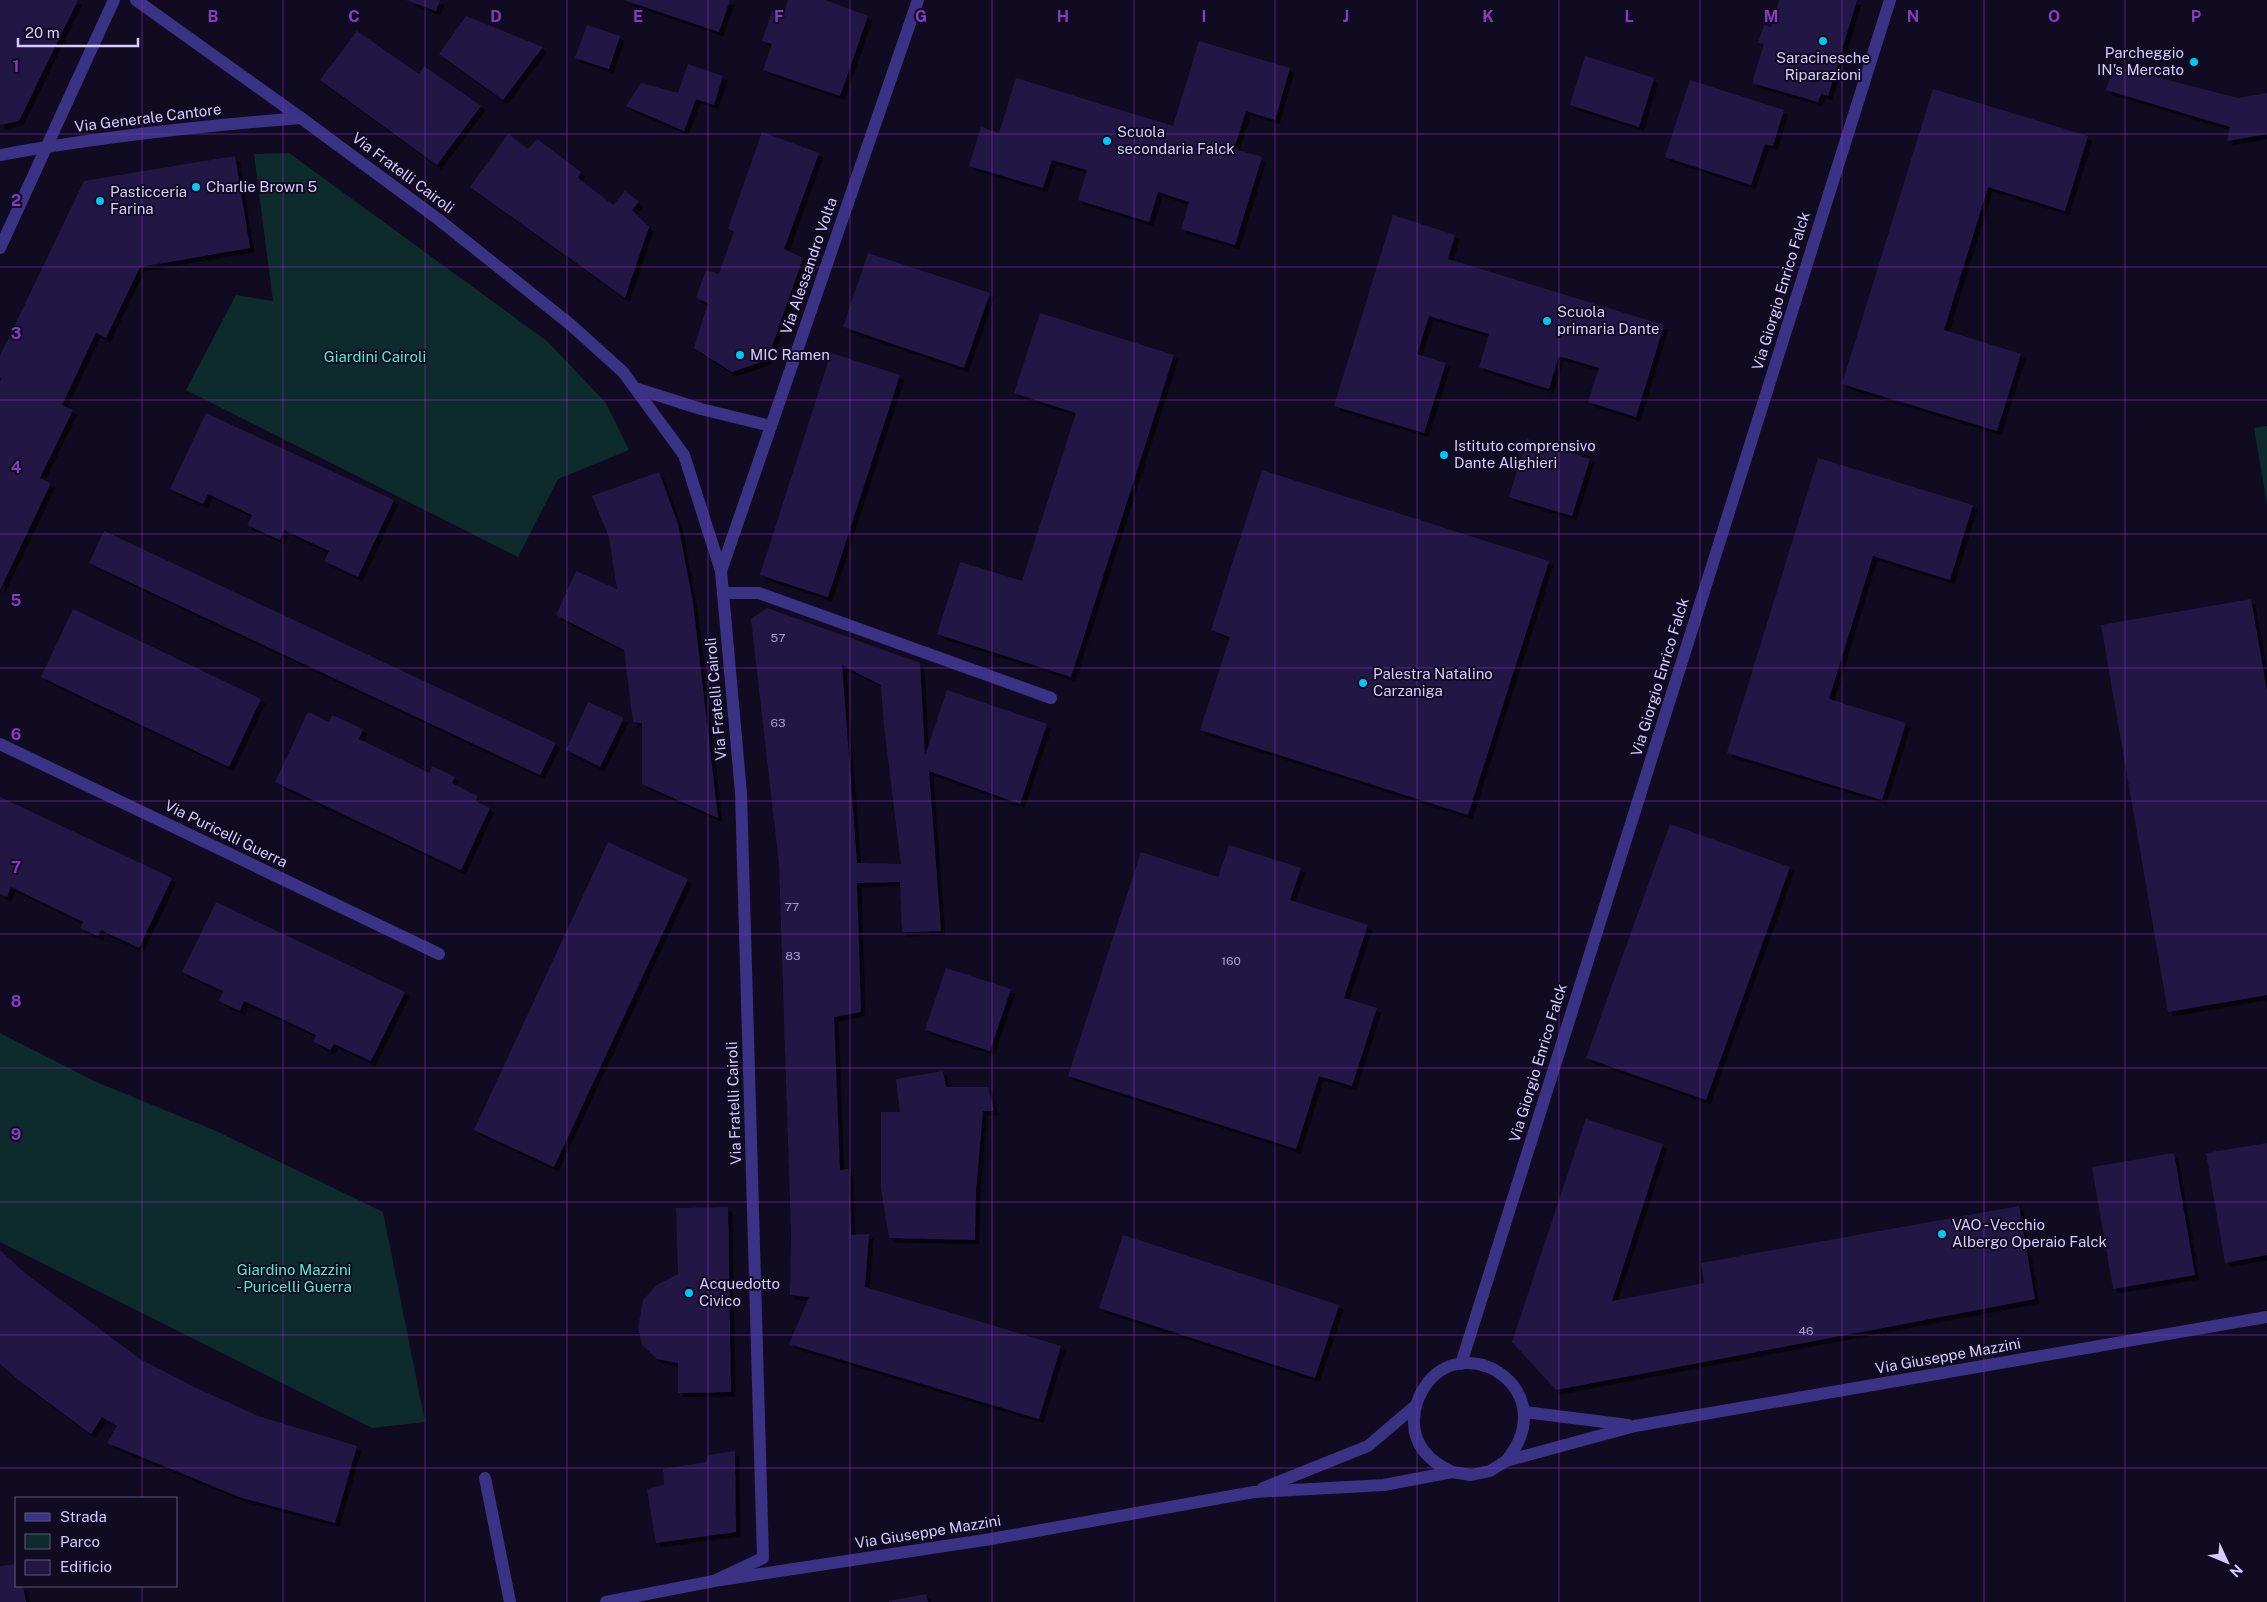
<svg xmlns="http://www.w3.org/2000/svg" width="2267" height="1602" font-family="'Public Sans',sans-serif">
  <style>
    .green { fill: #0d2a2c }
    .building { fill: #231544; fill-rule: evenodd; filter: url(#shadow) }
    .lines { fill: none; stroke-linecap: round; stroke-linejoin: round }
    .lane { stroke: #3b3185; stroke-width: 12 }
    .street { stroke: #3b3185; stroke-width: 12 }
    .grid { fill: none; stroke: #843cc5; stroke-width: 1; stroke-opacity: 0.55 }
    .poi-dot { fill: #00c8f6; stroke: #110b21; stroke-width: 2 }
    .labels { text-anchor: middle; stroke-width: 4; stroke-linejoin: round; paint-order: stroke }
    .number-label { font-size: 12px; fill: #a89ed0 }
    .poi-label { font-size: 15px; fill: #d5cbff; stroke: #110b21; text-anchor: start }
    .street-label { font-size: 15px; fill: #d5cbff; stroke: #110b21 }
    .park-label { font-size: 15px; fill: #4bebd1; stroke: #110b21 }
    .grid-label { font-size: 16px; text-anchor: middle; font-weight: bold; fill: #843cc5; stroke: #110b21; stroke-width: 4; stroke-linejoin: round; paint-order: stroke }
  </style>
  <defs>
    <filter id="shadow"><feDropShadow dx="4.5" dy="4.5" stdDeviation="0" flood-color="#0009"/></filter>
  </defs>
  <rect width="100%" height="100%" fill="#110b21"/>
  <g class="green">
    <polygon points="289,153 547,341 606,403 629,450 558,479 518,557 186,390 236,295 273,301 254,154"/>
    <polygon points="2267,426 2267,504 2254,428"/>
    <polygon points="0,1033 96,1082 214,1130 383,1212 425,1422 372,1428 0,1242"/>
  </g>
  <g class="building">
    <polygon points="0,0 78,0 19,121 0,125"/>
    <polygon points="406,0 440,0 436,11"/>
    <polygon points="624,0 730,0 719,32"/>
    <polygon points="788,0 825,0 868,16 840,96 763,70 772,44 762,41 773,9 784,13"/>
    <polygon points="1779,0 1857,0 1828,96 1821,94 1818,102 1752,83 1764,44 1758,43 1764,25 1771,27"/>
    <polygon points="466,16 543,47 503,100 439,54"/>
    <polygon points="587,25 620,36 609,69 575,58"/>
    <polygon points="357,31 419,74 424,66 481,106 437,165 320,80"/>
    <polygon points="1199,41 1290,68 1275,120 1246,111 1234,149 1262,157 1235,245 1181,229 1189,202 1158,192 1149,222 1078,200 1087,170 1052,160 1043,188 969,166 981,127 999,133 1016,78 1173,126"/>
    <polygon points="1585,56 1654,78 1639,127 1570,105"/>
    <polygon points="688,64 723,76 714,105 696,99 684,131 626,106 641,83 678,93"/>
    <polygon points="2114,66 2238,98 2267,93 2267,134 2227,141 2230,127 2106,90"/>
    <polygon points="1690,80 1784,110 1773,146 1765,144 1751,185 1665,157"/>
    <polygon points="1933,89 2088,136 2065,211 1988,187 1944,330 2021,354 1997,431 1842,384"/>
    <polygon points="762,132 819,153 784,249 803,258 767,360 732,372 694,348 708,303 696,298 706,270 719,274 734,231 728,229"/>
    <polygon points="508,134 528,149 537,139 581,172 578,178 613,205 625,191 639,202 632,210 649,227 625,298 470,187"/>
    <polygon points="235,156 250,248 140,267 106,338 96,333 62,405 73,410 40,478 51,483 0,590 0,382 2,378 0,378 0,356 84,181"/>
    <polygon points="1393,215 1455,235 1448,259 1664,325 1636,417 1588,402 1599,368 1559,356 1549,389 1479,367 1489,334 1429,316 1417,354 1446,363 1424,433 1334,406"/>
    <polygon points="868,253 990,293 964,368 843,327"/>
    <polygon points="1040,313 1174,355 1071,677 937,634 960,562 1022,581 1076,413 1014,393"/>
    <polygon points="831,353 900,375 828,597 760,575"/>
    <polygon points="206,413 394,500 358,577 324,561 329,551 284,530 280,540 247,525 252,515 208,494 203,504 170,489"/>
    <polygon points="1527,439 1590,459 1572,516 1509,497"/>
    <polygon points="1818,458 1973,505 1950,580 1873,556 1829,699 1906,723 1882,800 1727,753"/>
    <polygon points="1262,470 1549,561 1468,815 1200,730 1230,637 1211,630"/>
    <polygon points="659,472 678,524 693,603 718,818 642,784 642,723 633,722 624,650 556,615 576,571 617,589 609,537 592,496"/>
    <polygon points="104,531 556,743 540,775 89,563"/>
    <polygon points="2251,599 2267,691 2267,995 2168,1012 2101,625"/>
    <path d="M767,608L920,663L925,755L947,690L1047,724L1020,804L929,771L941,931L902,932L900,882L857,883L861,1012L834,1017L840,1170L849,1169L851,1235L869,1234L865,1287L1061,1346L1039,1419L789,1344L809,1297L790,1295L791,1233L779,864L751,619ZM842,665L881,685L884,726L901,864L857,863Z"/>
    <polygon points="73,609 261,699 229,767 41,677"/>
    <polygon points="588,702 624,718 600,767 566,750"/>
    <polygon points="308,712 329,722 332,715 363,729 359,739 429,773 432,766 455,777 452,783 478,796 476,801 490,808 461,870 275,782"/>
    <polygon points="0,797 172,878 139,948 101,930 98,936 80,928 83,922 11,887 7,897 0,894"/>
    <polygon points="1670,824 1790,867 1706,1100 1586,1058"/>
    <polygon points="608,842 688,879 554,1167 474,1130"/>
    <polygon points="1229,845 1301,868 1290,900 1368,925 1344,998 1377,1008 1352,1086 1319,1076 1296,1149 1068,1076 1141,852 1218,877"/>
    <polygon points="216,902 405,992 371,1061 334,1044 330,1050 313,1041 316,1035 244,1001 240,1011 219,1001 223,991 182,972"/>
    <polygon points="946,968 1011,989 990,1051 925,1030"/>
    <polygon points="943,1071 946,1087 988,1087 994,1111 983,1111 976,1190 975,1240 889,1238 881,1188 881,1112 900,1112 896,1079"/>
    <polygon points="1586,1119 1663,1144 1612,1301 1704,1283 1701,1263 2019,1206 2035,1299 1556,1390 1512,1342"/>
    <polygon points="2267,1143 2267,1255 2225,1263 2206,1153"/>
    <polygon points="2174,1153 2195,1275 2113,1289 2092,1167"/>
    <polygon points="728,1207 731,1392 678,1393 678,1363 657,1359 642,1345 638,1328 643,1300 657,1285 678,1274 676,1208"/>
    <polygon points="1123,1235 1339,1305 1315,1378 1099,1308"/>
    <polygon points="0,1250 26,1274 140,1359 194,1387 258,1416 357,1446 335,1523 242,1498 107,1443 117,1426 102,1417 91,1434 22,1383 0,1364"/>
    <polygon points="735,1451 736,1532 656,1543 647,1489 664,1485 663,1469 706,1462 708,1455"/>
    <polygon points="16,1564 16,1586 23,1586 26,1602 0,1602 0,1566"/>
    <polygon points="926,1594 928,1602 889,1602 889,1601"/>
  </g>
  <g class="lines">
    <g class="lane">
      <polyline points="723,593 759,593 1051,698"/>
      <polyline points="485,1478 510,1602"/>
    </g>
    <g class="street">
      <polyline points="136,0 301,118 438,219 571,325 623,372 684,455 721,571 741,793 763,1558 714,1581"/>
      <path d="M0,155C99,137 201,126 301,118"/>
      <polyline points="0,248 114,0"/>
      <polyline points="638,389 701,409 771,426"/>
      <polyline points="721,571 918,0"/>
      <polyline points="0,744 439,954"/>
      <polyline points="1461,1364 1890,0"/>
      <polyline points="1525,1412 1628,1425"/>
      <path d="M1452,1472C1431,1462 1413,1446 1414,1420C1414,1405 1419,1394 1428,1382C1470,1331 1563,1392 1506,1461"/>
      <polyline points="1263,1488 1368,1446 1415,1406"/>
      <polyline points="606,1602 714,1581 991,1539 1254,1492 1384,1485 1452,1472 1471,1475 1490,1471 1506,1461 1635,1426 2267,1317"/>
    </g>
  </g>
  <path class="grid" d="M142,0V1498M283,0V1602M425,0V1602M567,0V1602M708,0V1602M850,0V1602M992,0V1602M1134,0V1602M1275,0V1602M1417,0V1602M1559,0V1602M1700,0V1602M1842,0V1602M1984,0V1602M2125,0V1602M0,134H2267M0,267H2267M0,400H2267M0,534H2267M0,668H2267M0,801H2267M0,934H2267M0,1068H2267M0,1202H2267M0,1335H2267M0,1468H2267M142,1586V1602"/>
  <g class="poi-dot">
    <circle cx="1823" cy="41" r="5"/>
    <circle cx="2194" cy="62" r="5"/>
    <circle cx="1107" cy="141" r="5"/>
    <circle cx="196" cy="187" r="5"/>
    <circle cx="100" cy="201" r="5"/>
    <circle cx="1547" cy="321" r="5"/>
    <circle cx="740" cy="355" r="5"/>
    <circle cx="1444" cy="455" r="5"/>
    <circle cx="1363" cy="683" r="5"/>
    <circle cx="1942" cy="1234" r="5"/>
    <circle cx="689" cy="1293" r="5"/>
  </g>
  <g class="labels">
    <g class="number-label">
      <text x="778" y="642">57</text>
      <text x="778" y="727">63</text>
      <text x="792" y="911">77</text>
      <text x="793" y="960">83</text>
      <text x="1231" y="965">160</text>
      <text x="1806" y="1335">46</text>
    </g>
    <g class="poi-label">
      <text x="2184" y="58" text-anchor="end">Parcheggio<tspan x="2184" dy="17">IN's Mercato</tspan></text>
      <text x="1823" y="63" text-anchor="middle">Saracinesche<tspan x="1823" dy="17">Riparazioni</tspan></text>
      <text x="1117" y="137">Scuola<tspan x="1117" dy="17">secondaria Falck</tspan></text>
      <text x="206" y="192">Charlie Brown 5</text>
      <text x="110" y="197">Pasticceria<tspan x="110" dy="17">Farina</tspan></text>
      <text x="1557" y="317">Scuola<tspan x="1557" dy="17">primaria Dante</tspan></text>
      <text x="750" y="360">MIC Ramen</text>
      <text x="1454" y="451">Istituto comprensivo<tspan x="1454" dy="17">Dante Alighieri</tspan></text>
      <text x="1373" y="679">Palestra Natalino<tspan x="1373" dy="17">Carzaniga</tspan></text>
      <text x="1952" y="1230">VAO - Vecchio<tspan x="1952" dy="17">Albergo Operaio Falck</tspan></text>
      <text x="699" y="1289">Acquedotto<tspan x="699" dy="17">Civico</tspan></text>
    </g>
    <g class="street-label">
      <text transform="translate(148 118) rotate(-7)" y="5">Via Generale Cantore</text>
      <text transform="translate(403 173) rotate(37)" y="5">Via Fratelli Cairoli</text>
      <text transform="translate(809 266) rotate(-71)" y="5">Via Alessandro Volta</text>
      <text transform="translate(1781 291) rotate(-73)" y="5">Via Giorgio Enrico Falck</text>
      <text transform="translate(1660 677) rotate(-73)" y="5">Via Giorgio Enrico Falck</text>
      <text transform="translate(716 699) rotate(-95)" y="5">Via Fratelli Cairoli</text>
      <text transform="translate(226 834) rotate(26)" y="5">Via Puricelli Guerra</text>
      <text transform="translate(1538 1063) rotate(-73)" y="5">Via Giorgio Enrico Falck</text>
      <text transform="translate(734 1103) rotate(-92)" y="5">Via Fratelli Cairoli</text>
      <text transform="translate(1948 1356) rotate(-10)" y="5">Via Giuseppe Mazzini</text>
      <text transform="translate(928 1532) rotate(-9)" y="5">Via Giuseppe Mazzini</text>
    </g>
    <g class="park-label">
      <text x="375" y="362">Giardini Cairoli</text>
      <text x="294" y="1275">Giardino Mazzini<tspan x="294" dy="17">- Puricelli Guerra</tspan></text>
    </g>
  </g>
  <g class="grid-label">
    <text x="213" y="22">B</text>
    <text x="354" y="22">C</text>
    <text x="496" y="22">D</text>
    <text x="638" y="22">E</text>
    <text x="779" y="22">F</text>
    <text x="921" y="22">G</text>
    <text x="1063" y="22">H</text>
    <text x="1204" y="22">I</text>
    <text x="1346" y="22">J</text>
    <text x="1488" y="22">K</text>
    <text x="1629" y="22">L</text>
    <text x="1771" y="22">M</text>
    <text x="1913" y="22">N</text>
    <text x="2054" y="22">O</text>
    <text x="2196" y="22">P</text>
    <text x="16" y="72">1</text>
    <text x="16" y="206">2</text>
    <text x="16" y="339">3</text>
    <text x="16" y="473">4</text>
    <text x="16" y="606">5</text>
    <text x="16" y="740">6</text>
    <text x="16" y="873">7</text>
    <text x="16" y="1007">8</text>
    <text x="16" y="1140">9</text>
  </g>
  <rect x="15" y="1497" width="162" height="90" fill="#110b21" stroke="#5f587a"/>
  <rect x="25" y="1513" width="25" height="8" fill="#3b3185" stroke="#5f587a"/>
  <text x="60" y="1522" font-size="15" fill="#d5cbff">Strada</text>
  <rect x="25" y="1534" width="25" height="15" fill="#0d2a2c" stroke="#5f587a"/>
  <text x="60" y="1547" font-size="15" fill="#d5cbff">Parco</text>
  <rect x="25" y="1560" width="25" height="15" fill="#231544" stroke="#5f587a"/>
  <text x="60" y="1572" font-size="15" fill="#d5cbff">Edificio</text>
  <g transform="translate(2227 1562) rotate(134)" stroke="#110b21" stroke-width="4" paint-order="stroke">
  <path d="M0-4L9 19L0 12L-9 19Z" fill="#d5cbff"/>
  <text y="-8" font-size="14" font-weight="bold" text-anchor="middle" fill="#d5cbff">N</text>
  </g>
  <path d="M18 38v8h120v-8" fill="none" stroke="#d5cbff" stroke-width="2.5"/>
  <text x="25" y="38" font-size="15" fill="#d5cbff" stroke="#110b21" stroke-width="4" paint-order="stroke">20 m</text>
</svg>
